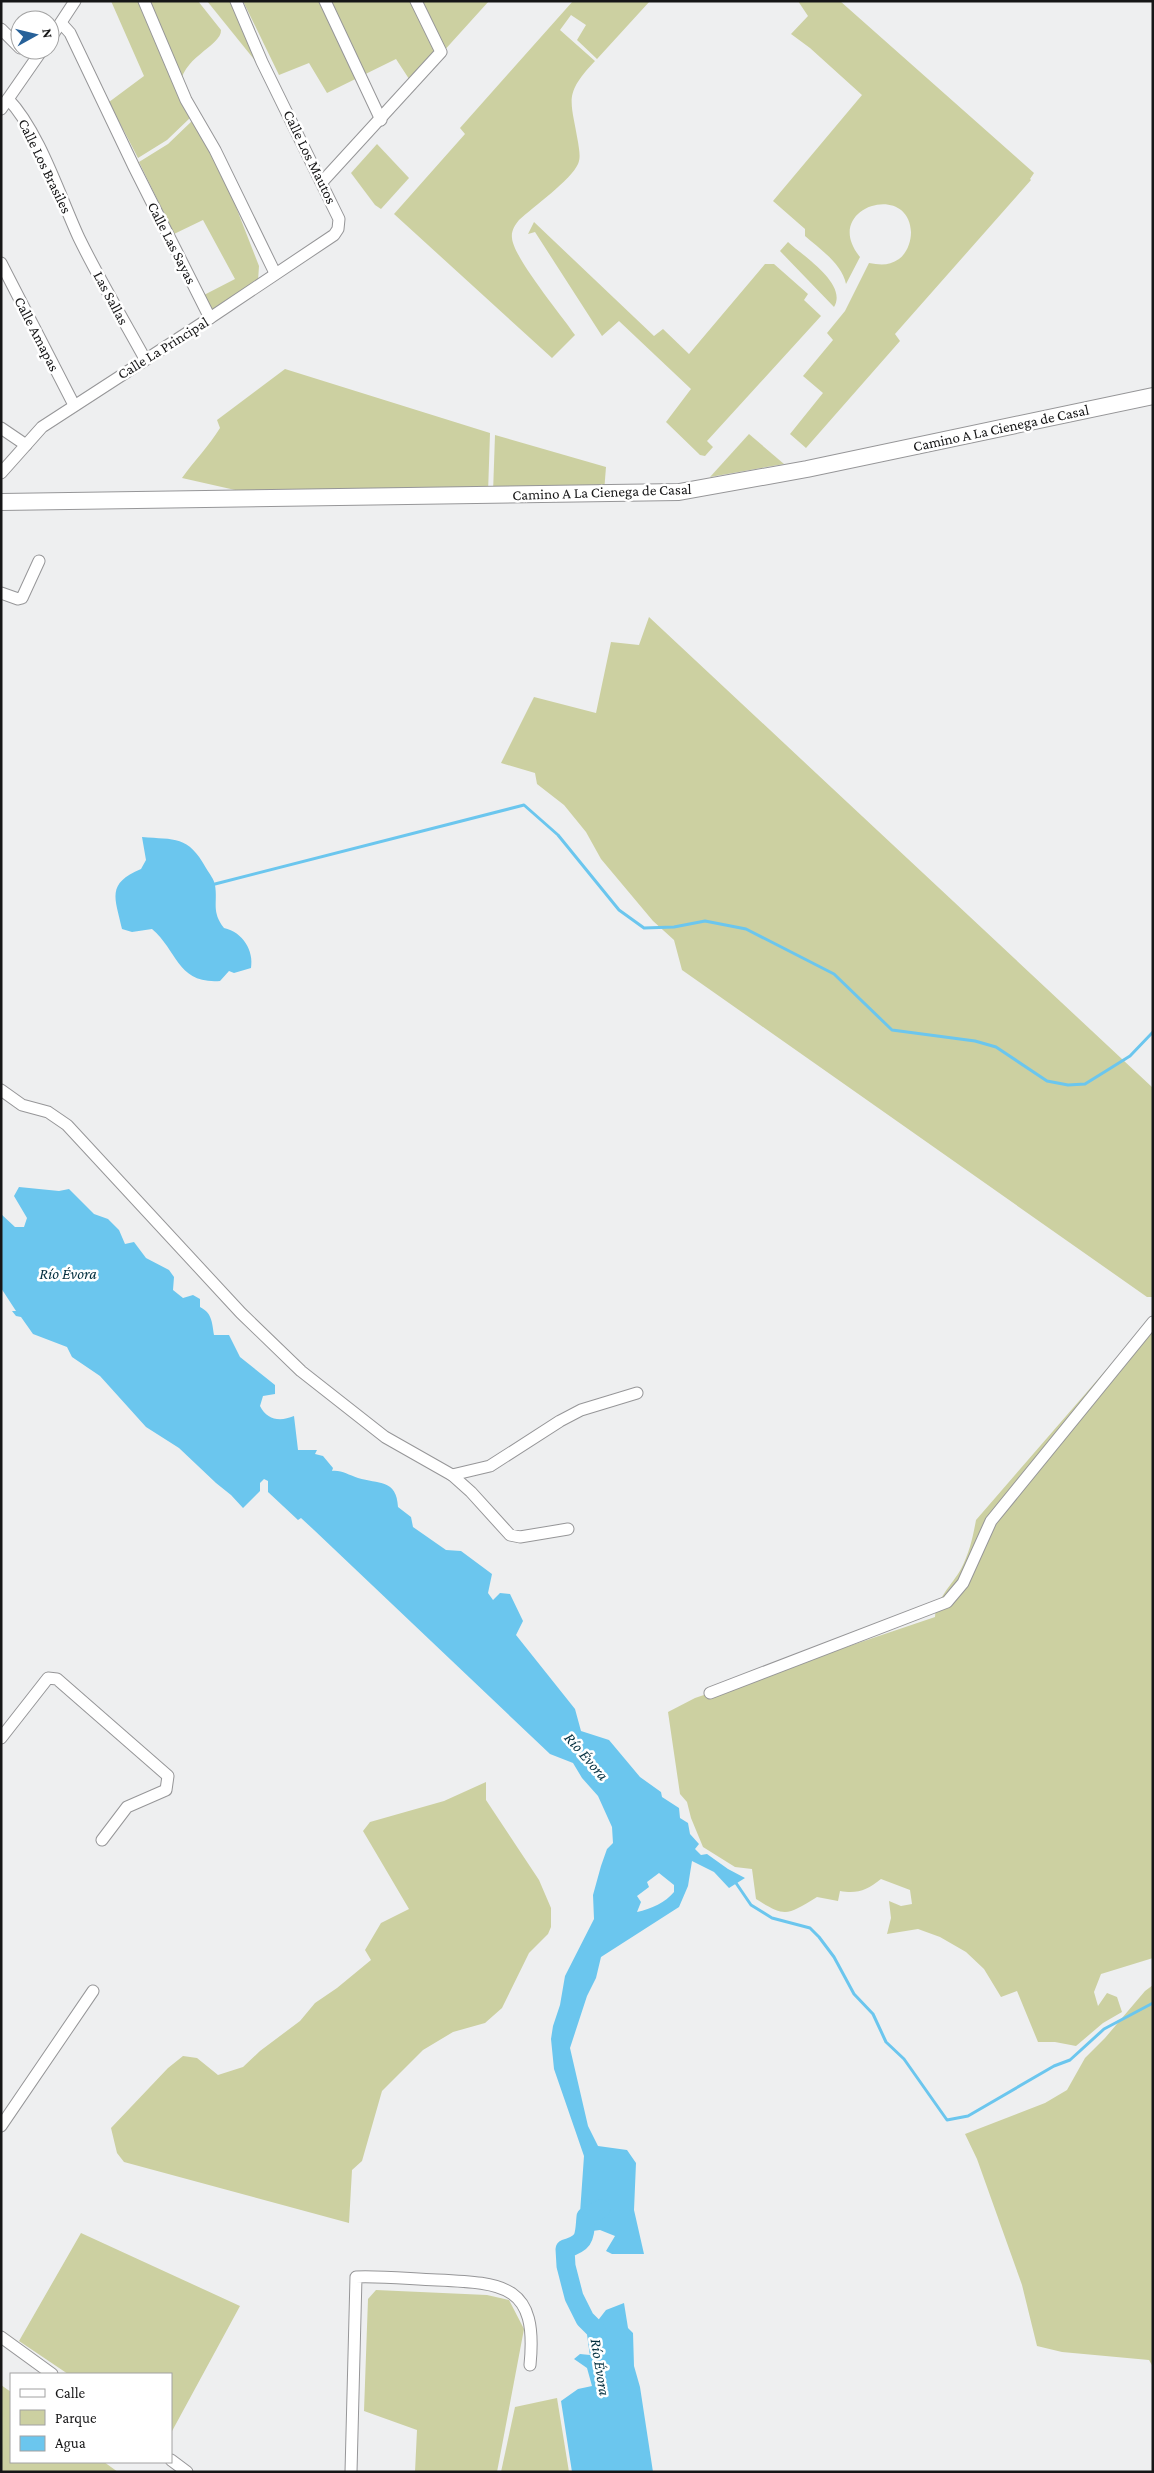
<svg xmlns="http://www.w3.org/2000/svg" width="1154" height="2473" font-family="'Crimson Pro',serif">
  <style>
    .green { fill: #ccd0a1 }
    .water { fill: #6bc6ee; fill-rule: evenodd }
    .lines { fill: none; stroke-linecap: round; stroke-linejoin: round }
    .stream { stroke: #6bc6ee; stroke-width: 3 }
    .river { stroke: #6bc6ee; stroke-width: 19 }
    .street-casing { stroke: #969698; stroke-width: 13 }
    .secondary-casing { stroke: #969698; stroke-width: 18 }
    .street { stroke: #fff; stroke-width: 11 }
    .secondary { stroke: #fff; stroke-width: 16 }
    .labels { text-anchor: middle; stroke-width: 5; stroke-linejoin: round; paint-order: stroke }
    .street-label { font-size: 15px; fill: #161617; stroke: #fff }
    .water-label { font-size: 16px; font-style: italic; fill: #043040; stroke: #fff }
  </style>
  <rect width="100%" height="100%" fill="#eeeff0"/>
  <g class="green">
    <path d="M111,1H198L221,30C222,46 178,59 181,88C182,97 188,108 191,117L167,140L138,158L109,102L144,76Z"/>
    <polygon points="207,1 239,1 261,68"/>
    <polygon points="243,1 489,1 413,85 396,59 327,93 309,63 279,75"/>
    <path d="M573,1H650L597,59L577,40L586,25L571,15L560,30L595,61C563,95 571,99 578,142C579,149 581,158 578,164C571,180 533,207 519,220C515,225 511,231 512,238C513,257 562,316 575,335L552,358L394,214L465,134L460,128Z"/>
    <path d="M798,1H840L1034,173L1030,179L1031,180L895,334L900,341L806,448L790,434L823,393L803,376L833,340L827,333L845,311L869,263C880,265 889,266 899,259C907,253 911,242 911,232C909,180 820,208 860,257L846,284C842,264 820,249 805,236V229L773,201L862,95L810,48L791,34L808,16Z"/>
    <polygon points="193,120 213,148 259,266 258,281 212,312 204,295 235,279 203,220 174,234 139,162 168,144"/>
    <polygon points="377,144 409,178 381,209 375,205 351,173"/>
    <polygon points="534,222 654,336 663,329 689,354 765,264 774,264 808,294 804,300 821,316 707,441 713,447 705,456 700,455 666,422 691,389 619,321 602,336 535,232 528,234"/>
    <path d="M788,242C803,256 848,284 834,307L780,251Z"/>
    <path d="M285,369L490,433L488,493L244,492L182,478C194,461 209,446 220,428L217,420Z"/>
    <polygon points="749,434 784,464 710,477"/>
    <polygon points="495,435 606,467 604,492 493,493"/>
    <polygon points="649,617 1153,1088 1153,1297 1147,1297 682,970 674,940 653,921 601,859 586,832 564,805 537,784 535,773 501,763 534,697 596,713 611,642 639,645"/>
    <path d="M1153,1321V1958L1101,1974L1094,1992L1098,2006L1107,1993L1117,1997L1122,2012L1103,2023L1076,2046L1055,2042H1038L1017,1991L1001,1997L984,1969L966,1952L940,1937L918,1929L887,1934L891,1918L889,1901L901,1906L912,1904L910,1890L881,1879C867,1890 858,1894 840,1891L838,1901L817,1897C787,1915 786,1918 756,1899L752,1869L735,1867L703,1847L691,1818L687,1802L680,1794L668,1712L695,1698L935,1617C936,1599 952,1585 961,1569C969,1554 973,1537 976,1520L1145,1325Z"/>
    <polygon points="486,1782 486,1800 539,1880 551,1908 551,1927 548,1934 529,1953 502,2008 485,2023 453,2032 423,2050 382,2091 362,2161 352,2170 349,2223 124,2162 117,2153 111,2128 168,2068 183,2056 197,2058 218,2075 243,2067 260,2051 300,2021 315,2003 337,1988 371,1960 365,1950 381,1923 409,1909 363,1831 370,1822 444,1801"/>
    <polygon points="1153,1985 1153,2367 1149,2360 1062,2352 1037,2346 1022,2285 977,2159 965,2134 1045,2103 1067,2090 1085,2058 1105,2038 1145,1991"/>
    <polygon points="81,2233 240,2306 171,2433 171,2374 68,2374 19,2341"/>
    <polygon points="376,2290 487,2295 509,2300 524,2329 497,2472 415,2472 417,2430 364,2411 368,2299"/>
    <polygon points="1,2385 11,2392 11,2462 104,2462 118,2472 1,2472"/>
    <polygon points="557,2398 569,2472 501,2472 515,2407"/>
  </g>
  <g class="water">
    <path d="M142,837C175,840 188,835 206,868C209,873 214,879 215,885C218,903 211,911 224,928C243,932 254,951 251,968L234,973L229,971L220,981C177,984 178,951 152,929L132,932L122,929C115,897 106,884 141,869L146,860Z"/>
    <path d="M19,1187L59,1191L69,1189L94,1214L108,1219L119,1230L125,1244L134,1242L146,1258L169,1270L174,1277L173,1290L183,1298L193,1295L200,1299V1307C212,1313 212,1322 214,1335H229L240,1357L275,1385V1394L263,1396L260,1406C267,1420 280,1422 294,1416L298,1450H317L315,1454L323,1456L333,1468L332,1471C342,1470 348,1475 358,1478C378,1484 397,1479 398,1507L411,1517L413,1527L446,1550L461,1551L492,1574L488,1593L493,1600L500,1593L510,1594L523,1621L516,1635L575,1709L581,1731L609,1740L640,1777L661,1792L662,1797L679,1808L680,1818L688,1823L690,1834L699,1844L695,1849L701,1855L707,1854L728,1869L745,1878L729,1888L714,1872L692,1861L688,1886L679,1907L601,1957L596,1978L587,1996L570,2048L588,2126L598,2146L627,2150L636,2163L634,2210L644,2254H612L606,2251L615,2236L600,2230L592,2231L586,2226L580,2213L584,2156L554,2069L551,2039L553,2026L560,2005L565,1976L594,1919L593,1895L601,1866L607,1849L613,1843L612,1827L598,1796L582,1778L573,1763L550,1754L314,1530L301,1518L298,1520L268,1492V1481L264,1479L260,1483V1491L243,1508L231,1495L216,1483L179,1448L146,1427L100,1376L72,1357L67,1347L33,1334L21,1317L16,1316L12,1311H16L1,1288V1214L15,1227H24L27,1218L14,1196ZM659,1873L674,1885V1892C666,1902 651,1909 637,1912L641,1902L637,1896L649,1887L647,1882Z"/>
    <polygon points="624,2303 628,2328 633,2333 634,2366 640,2387 653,2472 572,2472 561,2401 578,2389 592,2386 587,2368 574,2359 580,2354 590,2355 589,2332 606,2310"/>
  </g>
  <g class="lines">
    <g class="stream">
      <polyline points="215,884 524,805 558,835 619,910 644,928 674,927 705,921 746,929 834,974 892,1030 975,1041 996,1047 1047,1081 1068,1085 1085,1084 1106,1071 1130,1056 1153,1032"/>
      <polyline points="736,1883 751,1905 772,1918 810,1928 819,1937 834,1957 854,1994 873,2014 886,2042 904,2059 947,2120 968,2116 1054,2066 1070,2060 1104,2029 1153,2003"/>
    </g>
    <path class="river" d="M599,2352L596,2330L585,2319L574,2297L566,2266L565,2249C586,2242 584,2238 586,2217L601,2209"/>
    <g class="street-casing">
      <g id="street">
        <polyline points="144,1 186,100 215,150 275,273"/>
        <polyline points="325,1 381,120"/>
        <polyline points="61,23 70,33 134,167 210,318"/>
        <polyline points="1,29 20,48"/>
        <polyline points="50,39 75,1"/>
        <path d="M8,99C39,131 60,197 79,238C99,279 123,319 145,359"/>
        <polyline points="1,109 42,50"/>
        <polyline points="322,182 441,52 416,1"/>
        <polyline points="1,263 74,405"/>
        <polyline points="1,428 26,445"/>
        <polyline points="1,473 42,427 210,318 334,235 338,229 339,219 262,62 236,1"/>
        <polyline points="1,593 18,599 22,598 39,561"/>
        <polyline points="1,1090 22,1105 48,1112 67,1125 241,1313 301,1371 385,1437 452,1475 471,1492 510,1535 520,1537 568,1529"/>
        <polyline points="452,1475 490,1466 560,1421 581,1410 637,1393"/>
        <polyline points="710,1693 947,1602 963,1583 991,1521 1153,1322"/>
        <polyline points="1,1738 48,1678 57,1679 168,1776 166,1790 127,1807 102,1840"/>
        <polyline points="1,2126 93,1991"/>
        <polyline points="1,2337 52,2374"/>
        <polyline points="171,2460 187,2472"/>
        <path d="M351,2472L356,2277C383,2276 410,2279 437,2280C505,2283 538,2285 530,2365"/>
      </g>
    </g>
    <g class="secondary-casing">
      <polyline id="secondary" points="1,502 679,492 807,469 1153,396"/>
    </g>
    <use href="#street" class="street"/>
    <use href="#secondary" class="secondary"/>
  </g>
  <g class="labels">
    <g class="street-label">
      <text transform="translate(310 157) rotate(64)" y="5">Calle Los Mautos</text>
      <text transform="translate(45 166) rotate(64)" y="5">Calle Los Brasiles</text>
      <text transform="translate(172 243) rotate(63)" y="5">Calle Las Sayas</text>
      <text transform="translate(111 298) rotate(62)" y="5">Las Sallas</text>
      <text transform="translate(37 334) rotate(63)" y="5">Calle Amapas</text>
      <text transform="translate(163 348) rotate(-32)" y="5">Calle La Principal</text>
      <text transform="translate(1001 428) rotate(-12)" y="5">Camino A La Cienega de Casal</text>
      <text transform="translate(602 492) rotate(-2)" y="5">Camino A La Cienega de Casal</text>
    </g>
    <g class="water-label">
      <text x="68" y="1279">Río Évora</text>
      <text transform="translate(587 1756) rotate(49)" y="6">Río Évora</text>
      <text transform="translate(601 2367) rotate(81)" y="6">Río Évora</text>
    </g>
  </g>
  <rect width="1154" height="2473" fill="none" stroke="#161617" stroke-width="5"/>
  <rect x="10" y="2373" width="162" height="90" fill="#ffffff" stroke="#a2a2a2"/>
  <rect x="20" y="2389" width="25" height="8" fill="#ffffff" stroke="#a2a2a2"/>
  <text x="55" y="2398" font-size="15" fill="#161617">Calle</text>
  <rect x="20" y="2410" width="25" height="15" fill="#ccd0a1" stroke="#a2a2a2"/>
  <text x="55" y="2423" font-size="15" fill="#161617">Parque</text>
  <rect x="20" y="2436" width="25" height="15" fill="#6bc6ee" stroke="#a2a2a2"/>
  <text x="55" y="2448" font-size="15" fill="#161617">Agua</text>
  <g transform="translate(35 35) rotate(82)"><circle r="24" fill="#ffffff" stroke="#a2a2a2"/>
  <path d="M0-4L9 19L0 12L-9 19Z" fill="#276199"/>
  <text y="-8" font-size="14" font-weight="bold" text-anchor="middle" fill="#161617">N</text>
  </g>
</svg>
